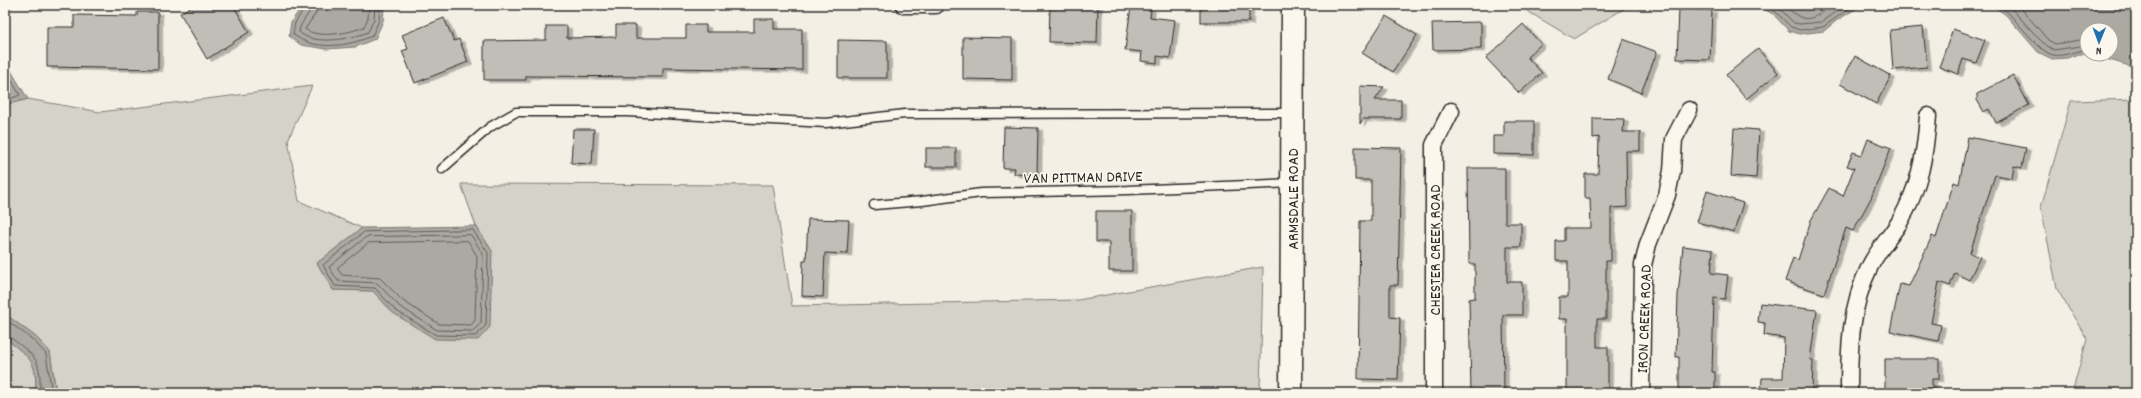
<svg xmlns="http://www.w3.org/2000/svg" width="2141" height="398" font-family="Dekko,sans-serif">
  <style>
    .green { fill: #d5d2c9; stroke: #807e7a }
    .water { fill: #aca9a2; stroke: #787772; fill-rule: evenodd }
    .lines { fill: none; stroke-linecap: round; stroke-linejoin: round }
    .shore { stroke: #5f5d5b; stroke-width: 1 }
    .building { fill: #c0beb6; stroke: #2b2b2b; filter: url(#shadow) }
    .lane-casing { stroke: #2b2b2b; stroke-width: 11 }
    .street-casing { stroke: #2b2b2b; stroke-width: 19 }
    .secondary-casing { stroke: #2b2b2b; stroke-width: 25 }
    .lane { stroke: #fbf7ec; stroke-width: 8 }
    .street { stroke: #fbf7ec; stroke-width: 16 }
    .secondary { stroke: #fbf7ec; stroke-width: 22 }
    .labels { text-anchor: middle; stroke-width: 3.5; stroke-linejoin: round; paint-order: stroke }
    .street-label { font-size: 16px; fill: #2b2b2b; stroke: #fbf7ec }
  </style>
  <defs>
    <filter id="shadow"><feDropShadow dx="4.5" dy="2.5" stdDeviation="0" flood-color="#0004"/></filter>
  </defs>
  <rect width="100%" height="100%" fill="#f3efe4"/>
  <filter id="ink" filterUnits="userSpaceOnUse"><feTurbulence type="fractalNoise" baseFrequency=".025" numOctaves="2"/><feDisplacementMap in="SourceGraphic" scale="8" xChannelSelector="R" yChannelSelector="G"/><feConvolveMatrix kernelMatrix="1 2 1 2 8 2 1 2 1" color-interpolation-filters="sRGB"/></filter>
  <g filter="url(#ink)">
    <g class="green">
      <polygon points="1517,5 1630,5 1574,39"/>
      <polygon points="312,86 288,140 299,201 362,228 317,263 333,290 373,291 393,313 492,251 476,226 461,184 773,185 792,306 1078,300 1263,267 1260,393 56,393 50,352 36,337 5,314 5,105 28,99 100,112"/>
      <polygon points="2136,99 2136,393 2072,393 2087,339 2057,289 2041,207 2071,101"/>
      <path d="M9,341C33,361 36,360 36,393H5V343Z"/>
    </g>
    <g class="water">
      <polygon points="303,5 384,5 383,21 375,39 355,47 327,49 301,45 289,36 291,22"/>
      <polygon points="1756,5 1862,5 1836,21 1824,31 1799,34 1789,31 1773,14"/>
      <path d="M1992,5H2136V68L2093,55L2079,54L2067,58L2052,59L2038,52L2006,15ZM2087,30H2111V54H2087Z"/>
      <polygon points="5,61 28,99 5,105"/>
      <polygon points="476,226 492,251 490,327 478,340 435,339 393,313 373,291 333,290 317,263 362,228"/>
      <path d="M5,314L36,337L50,352L56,393H36C36,361 33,361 9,341L5,343Z"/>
    </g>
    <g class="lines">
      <g class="shore">
        <path d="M306,5L295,23L293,34C314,52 349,46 372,36L379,20L380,5"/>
        <path d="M311,5C311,15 300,21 299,32C314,46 351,39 368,32L374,19L375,5"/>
        <path d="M317,5L316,13L305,29C318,39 350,33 364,27L368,18L369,5"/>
        <polyline points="1765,5 1775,11 1791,27 1800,30 1823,27 1854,5"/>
        <polyline points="1776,5 1794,23 1800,24 1821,22 1845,5"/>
        <path d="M1785,5C1806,27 1811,19 1833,5"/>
        <path d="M1999,5C2015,16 2038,52 2053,55C2065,57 2076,50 2087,50"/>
        <polyline points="2008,5 2044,44 2054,50 2087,45"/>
        <polyline points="2018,5 2048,40 2055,44 2087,39"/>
        <polyline points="5,69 20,95 5,101"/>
        <polygon points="473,230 488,253 486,325 476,336 436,335 395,310 375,288 335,286 323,265 364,232"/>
        <polygon points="471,235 483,254 481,323 473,331 437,330 399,306 377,283 338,281 329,267 366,237"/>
        <polygon points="468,241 477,256 475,320 471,325 439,324 403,301 380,278 342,275 337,268 368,243"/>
        <polyline points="5,319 33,340 46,354 52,393"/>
        <path d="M5,339L11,338C37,358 41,359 40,393"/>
      </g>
    </g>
    <g class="building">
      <polygon points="194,5 233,5 249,32 207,59 180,13"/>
      <polygon points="1050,5 1098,5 1097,43 1049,42"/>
      <rect x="1201" y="5" width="48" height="17"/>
      <polygon points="1131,6 1151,9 1150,17 1175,20 1170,58 1157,56 1157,63 1141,61 1142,52 1125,50"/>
      <polygon points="1679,9 1712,10 1710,60 1677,59"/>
      <polygon points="137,12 158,12 158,69 47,67 47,27 74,27 74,15 137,16"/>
      <polygon points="1386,16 1417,35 1393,72 1362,53"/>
      <polygon points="444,18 454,41 459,39 468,62 415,83 402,51 408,49 402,35"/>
      <polygon points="754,19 774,19 774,29 802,29 802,70 663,68 663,77 526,76 526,80 484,80 484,41 546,40 546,26 567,26 567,38 616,37 616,25 636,25 636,38 686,38 686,25 706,25 706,32 754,32"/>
      <polygon points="1481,22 1481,49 1433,50 1432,23"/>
      <polygon points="1523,24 1541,44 1527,57 1542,73 1519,93 1486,58"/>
      <polygon points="1923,27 1927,67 1893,70 1890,30"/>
      <polygon points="1953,29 1985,40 1976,63 1963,59 1958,74 1939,67"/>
      <polygon points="963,37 1012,38 1012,80 963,79"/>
      <polygon points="1623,39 1657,52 1641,93 1608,79"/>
      <polygon points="838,40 887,41 887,78 838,78"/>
      <polygon points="1758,49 1778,73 1746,99 1726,75"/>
      <polygon points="1855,56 1891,76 1876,104 1840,84"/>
      <polygon points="2013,75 2029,105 1996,123 1989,109 1984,112 1977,100 1977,94"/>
      <polygon points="1360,86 1384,87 1375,100 1401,100 1401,119 1363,119 1360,124"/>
      <polygon points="1593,118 1624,119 1623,132 1640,132 1640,151 1626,151 1627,207 1611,208 1611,261 1606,261 1606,319 1597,319 1597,347 1608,347 1608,393 1567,393 1567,319 1559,319 1559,297 1568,297 1568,261 1556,261 1556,241 1564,241 1564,228 1591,228 1590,198 1585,198 1585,174 1598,174 1599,137 1593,138"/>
      <polygon points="1504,121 1534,121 1534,155 1493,154 1493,136 1504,136"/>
      <polygon points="1004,127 1038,128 1037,175 1014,174 1015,168 1003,168"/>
      <polygon points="1734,128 1759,130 1756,178 1731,176"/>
      <polygon points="573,129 594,129 592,164 571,163"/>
      <polygon points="1968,137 2026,148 2022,168 2014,166 2012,178 1995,175 1970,253 1980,257 1969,280 1955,273 1950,286 1939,282 1931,323 1941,325 1938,341 1890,331 1900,284 1909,286 1932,236 1936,238 1954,182 1959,184"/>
      <polygon points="1868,139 1891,148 1871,198 1853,231 1846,228 1824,294 1785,281 1793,258 1798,260 1811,220 1829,188 1843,196 1854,168 1847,166 1853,152 1862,155"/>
      <polygon points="1355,147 1401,148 1398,285 1390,285 1390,317 1400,318 1398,380 1358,379 1360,221 1371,221 1371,180 1355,180"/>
      <rect x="926" y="148" width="30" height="19"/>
      <polygon points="1468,168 1505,168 1505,223 1521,223 1521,247 1507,247 1507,282 1522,282 1522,315 1503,315 1504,393 1471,393 1469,299 1475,298 1475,264 1469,264"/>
      <polygon points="1707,191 1743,203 1734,232 1697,222"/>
      <polygon points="1096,211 1132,211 1132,271 1109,271 1109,242 1096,242"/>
      <polygon points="808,219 849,220 847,254 825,253 823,297 802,296 803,261 806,261"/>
      <polygon points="1683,246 1713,250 1711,273 1728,275 1725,299 1714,298 1712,372 1715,372 1715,393 1679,393 1679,357 1676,357 1678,295"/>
      <polygon points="1760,303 1817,310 1810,360 1813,360 1812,393 1761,393 1762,378 1783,378 1784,338 1764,335 1765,323 1758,322"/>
      <polygon points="1885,359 1939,359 1939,379 1932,379 1932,389 1885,389"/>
    </g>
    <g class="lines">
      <g class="lane-casing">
        <g id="lane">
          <polyline points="442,169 490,127 516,112 627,112 826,123 905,114 1292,113"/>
          <polyline points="874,205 922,201 981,193 1128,190 1292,183"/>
        </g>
      </g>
      <g class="street-casing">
        <g id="street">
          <polyline points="904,5 936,5"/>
          <polyline points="1434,393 1434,145 1451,111"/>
          <polyline points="1641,393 1643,265 1648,244 1667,195 1672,171 1674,139 1689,110"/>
          <path d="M1849,393C1849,349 1850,306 1870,266C1878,250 1890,237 1899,223C1920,187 1925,156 1928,116"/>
        </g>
      </g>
      <g class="secondary-casing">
        <polyline id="secondary" points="1291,393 1293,5"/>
      </g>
      <use href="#lane" class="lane"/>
      <use href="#street" class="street"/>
      <use href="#secondary" class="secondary"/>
    </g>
  </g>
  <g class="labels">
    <g class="street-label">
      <text transform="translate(1083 176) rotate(-1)" y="6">VAN PITTMAN DRIVE</text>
      <text transform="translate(1292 199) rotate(-90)" y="6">ARMSDALE ROAD</text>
      <text transform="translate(1434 250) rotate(-90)" y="6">CHESTER CREEK ROAD</text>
      <text transform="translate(1643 319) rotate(-88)" y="6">IRON CREEK ROAD</text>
    </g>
  </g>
  <rect width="2141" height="398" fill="none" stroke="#fbf7ec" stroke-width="20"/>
  <rect x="10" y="10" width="2121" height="378" fill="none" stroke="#2b2b2b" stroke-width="1.5" filter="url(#ink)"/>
  <g transform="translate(2099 42) rotate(181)"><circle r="19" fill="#fbf7ec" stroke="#a8a59f"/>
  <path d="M0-3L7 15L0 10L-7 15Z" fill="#1f6fb2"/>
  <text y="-6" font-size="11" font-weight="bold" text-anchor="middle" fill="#2b2b2b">N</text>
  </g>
</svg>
